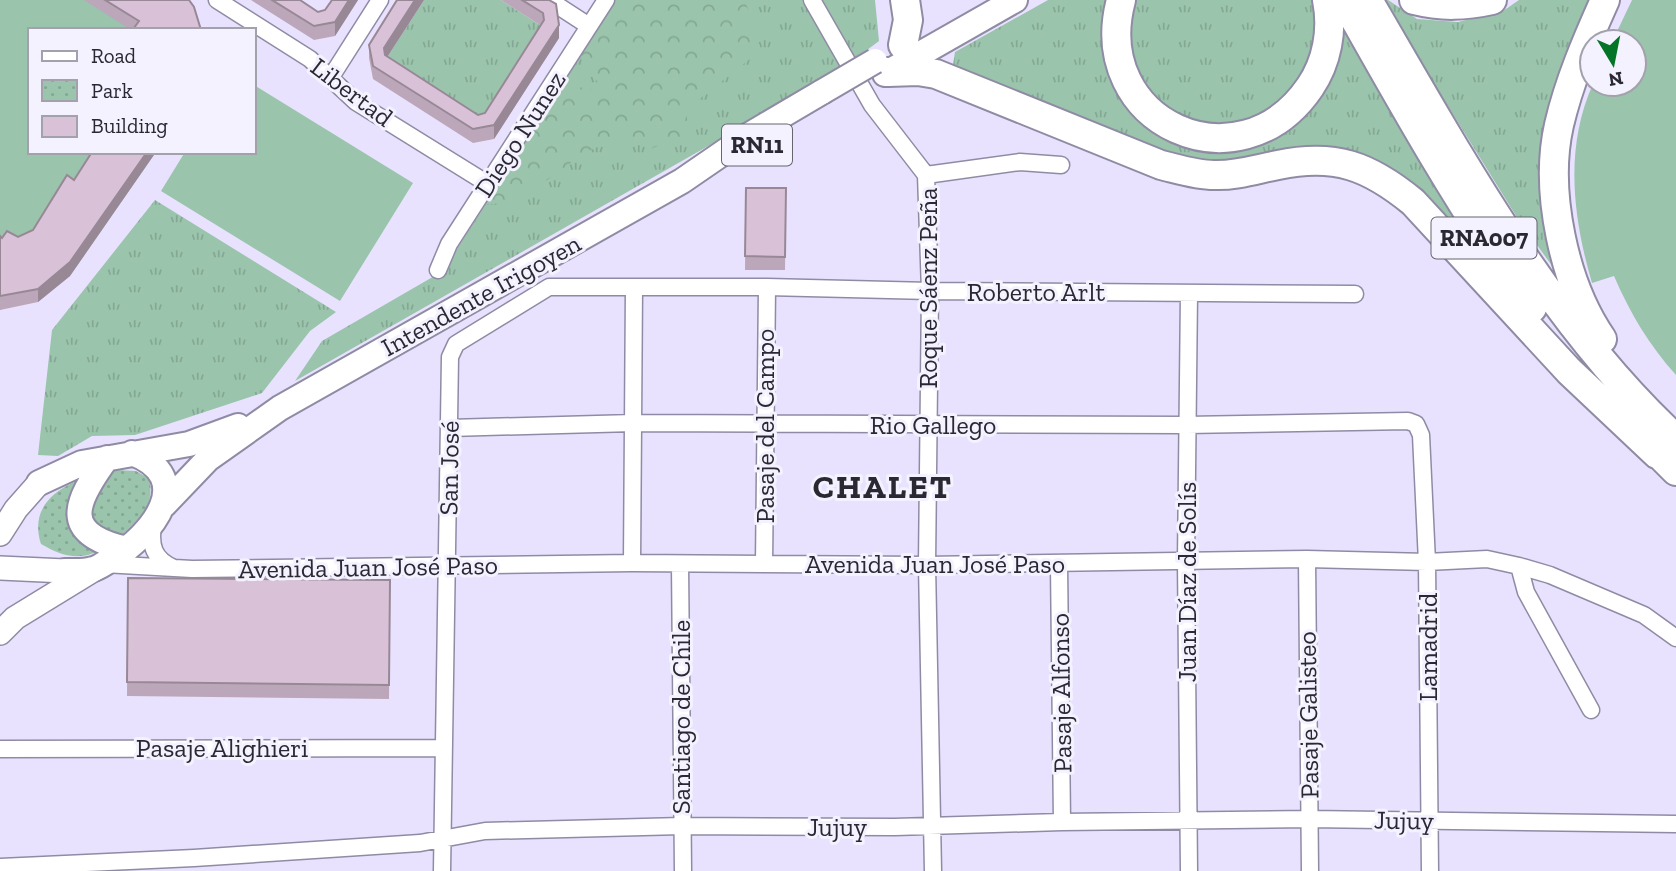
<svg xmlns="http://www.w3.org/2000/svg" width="1676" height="871" font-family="'Zilla Slab',serif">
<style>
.grass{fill:url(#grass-tufts)}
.forest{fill:url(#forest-crowns)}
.park{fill:url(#park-dots)}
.pitch{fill:#9ac4ac}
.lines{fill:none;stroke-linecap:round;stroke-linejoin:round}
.minor-casing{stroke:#908ba4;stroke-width:19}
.secondary-casing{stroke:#908ba4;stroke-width:26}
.primary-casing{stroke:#908ba4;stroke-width:28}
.motorway-casing{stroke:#908ba4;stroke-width:32}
.minor{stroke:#fff;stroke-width:16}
.secondary{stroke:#fff;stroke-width:23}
.primary{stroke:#fff;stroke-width:24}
.motorway{stroke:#fff;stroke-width:28}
.primary-bridge-casing{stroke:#908ba4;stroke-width:28;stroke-linecap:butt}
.primary-bridge{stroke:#fff;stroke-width:24}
.wall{fill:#bba7b9}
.shaded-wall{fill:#988896}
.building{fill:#d9c2d7;stroke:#988896;stroke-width:2}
.labels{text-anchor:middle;stroke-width:6;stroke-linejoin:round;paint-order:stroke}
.shield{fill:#f4f2fe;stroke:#67656f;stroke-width:2}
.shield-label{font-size:24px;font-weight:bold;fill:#2a2832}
.street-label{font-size:26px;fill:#2a2832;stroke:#f4f2fe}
.district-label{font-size:33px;font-weight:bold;letter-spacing:2px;fill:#2a2832;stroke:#f4f2fe}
</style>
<defs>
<pattern id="grass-tufts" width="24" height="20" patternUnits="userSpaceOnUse" patternTransform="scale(1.75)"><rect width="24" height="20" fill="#9ac4ac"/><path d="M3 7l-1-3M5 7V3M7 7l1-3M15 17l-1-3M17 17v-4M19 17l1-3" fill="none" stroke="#85a894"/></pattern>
<pattern id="forest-crowns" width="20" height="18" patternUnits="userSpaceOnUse" patternTransform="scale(1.75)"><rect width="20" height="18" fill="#9ac4ac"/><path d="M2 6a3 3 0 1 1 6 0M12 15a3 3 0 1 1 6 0" fill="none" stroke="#85a894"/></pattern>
<pattern id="park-dots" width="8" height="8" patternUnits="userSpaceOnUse" patternTransform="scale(1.75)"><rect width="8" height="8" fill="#9ac4ac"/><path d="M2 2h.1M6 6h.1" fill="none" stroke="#85a894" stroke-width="1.8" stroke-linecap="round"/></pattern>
</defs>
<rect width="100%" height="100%" fill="#e8e2ff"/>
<!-- grass -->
<path class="grass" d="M424 0H501L543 27 485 127 384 62Z
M616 0H875L879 41 835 74 295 381 322 341 443 271Z
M1048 0H1109L1101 24 1107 70 1125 106 1154 131 1190 148 1234 146 1272 135 1308 111 1329 80 1340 25 1493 273 1403 182 1182 162 966 77 953 65 955 52Z
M1135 0H1317L1319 27 1312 57 1292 97 1254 123 1218 128 1182 123 1154 104 1127 53Z
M1382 0H1388L1417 19 1458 22 1503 11 1519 0H1589L1556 80 1541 156 1544 216 1553 267 1518 219Z
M155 200 336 312 310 331 262 393 135 435 92 436 58 456 38 455 52 330Z"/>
<!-- forest -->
<path class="forest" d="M614 0H745L761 50 687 109V137L649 149 629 134 586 152 518 201 474 206 559 83 603 92 580 51 577 52Z"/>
<!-- park -->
<path class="park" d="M117 470 136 471 150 479C151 489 151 497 147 506 138 524 102 555 82 556 65 557 55 552 41 544 25 495 79 476 117 470Z"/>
<!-- pitch -->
<path class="pitch" d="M0 0H179L197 30H30V152H156L70 276 0 310Z
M1632 0H1676V375C1649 345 1630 313 1614 276L1592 283C1573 218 1564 148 1593 84H1634V42H1612Z
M254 85 413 183 340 301 161 191 185 152H254Z"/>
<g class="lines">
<!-- minor casing -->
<g class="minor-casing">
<path id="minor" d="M217 0 310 59 356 102 488 184
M549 0 589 26
M812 0 872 105 926 175
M331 77 380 0
M438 270 449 244 606 0
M1189 293 1186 561 1189 871
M450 428 633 423 1187 425 1408 421 1416 424 1421 435 1427 562 1430 871
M153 525C150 545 153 559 174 568
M1307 559 1310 871
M632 563 634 287
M104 564 192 569 632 563 927 565 1307 559 1427 562 1487 559 1519 566 1550 575 1644 615 1676 638
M680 564 683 871
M764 564 767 287
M1059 564 1062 822
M1519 566 1526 592 1591 710
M0 749 443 748
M0 867 194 858 420 843 485 831 682 826 895 827 1062 822 1309 819 1676 824
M442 871 450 357 456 344 549 287H767L930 291 1355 294
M933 871 927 565 930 291 926 175 1020 162 1061 165"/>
</g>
<!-- secondary casing -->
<g class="secondary-casing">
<path id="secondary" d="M0 534 16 509 39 483
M0 568 65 571
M0 633 15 618 95 569"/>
</g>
<!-- primary casing -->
<g class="primary-casing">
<path id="primary" d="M885 74 1015 0
M107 458C74 503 60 534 127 549
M39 483 82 463 189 444 238 426
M164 505 208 459 280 408 682 181 749 135 822 92
M65 571C74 571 84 572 93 569 99 568 106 562 112 559 152 535 198 478 132 453"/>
</g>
<!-- motorway casing -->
<g class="motorway-casing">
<path id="motorway" d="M1121 0C1088 123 1239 191 1310 87 1327 62 1333 30 1327 0
M1344 0C1403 105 1462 210 1532 308
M1368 0C1455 149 1548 321 1676 439
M1414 0C1442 7 1465 6 1492 0
M903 45 908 20 905 0
M888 72 918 71 936 74 1161 165C1178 169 1196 175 1214 175 1236 176 1257 169 1278 165 1335 153 1369 166 1413 202L1569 371 1657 454
M1602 339C1564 284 1544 191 1559 125 1569 82 1587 40 1605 0
M1645 440 1676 471"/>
</g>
<!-- minor -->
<use href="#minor" class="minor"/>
<!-- secondary -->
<use href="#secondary" class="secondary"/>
<!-- primary -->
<use href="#primary" class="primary"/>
<!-- motorway -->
<use href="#motorway" class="motorway"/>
<!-- primary-bridge casing -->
<g class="primary-bridge-casing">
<path id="primary-bridge" d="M822 92 875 61"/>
</g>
<!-- primary-bridge -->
<use href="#primary-bridge" class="primary-bridge"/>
</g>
<!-- wall -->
<path class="wall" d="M84 0H189L201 30H131Z
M251 0H300L318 12 325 10 332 0H358L335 36 314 40Z
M397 0H424L387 57 478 115 485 113 540 25 501 0H549L559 38 494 139 473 143 373 79 369 58V45Z
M746 188H786L785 270H745Z
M0 236 70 276 38 302 0 310Z
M128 578 390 580 389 699 127 696Z"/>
<!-- shaded-wall -->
<path class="shaded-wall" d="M349 0H358L335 36V22Z
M415 0H424L384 62V48Z
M559 25V38L494 139V125Z
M147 152H156L70 276 38 302V289Z"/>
<!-- building -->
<path class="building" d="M105 0H189L194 7 201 30H137L134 28 139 21Z
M272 0H300L318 12 325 10 332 0H349L335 22 314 26Z
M397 0H415L384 48 385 55 478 115 485 113 544 20 543 13 522 0H549L556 4 559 25 494 125 473 129 373 66 369 45Z
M92 152H147L70 262 38 289 0 296V236L2 238 7 231 18 237 33 230 67 175 74 180Z
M746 188H786L785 257 745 256Z
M128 578 390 580 389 685 127 682Z"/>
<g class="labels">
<!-- shield labels -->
<g class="shield">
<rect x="722" y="124.5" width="70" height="41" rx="5"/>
<rect x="1431.5" y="217.5" width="105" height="41" rx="5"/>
</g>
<g class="shield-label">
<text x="757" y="153">RN11</text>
<text x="1484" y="246">RNA007</text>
</g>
<!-- street labels -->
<g class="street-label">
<text transform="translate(352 92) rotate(37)" y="9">Libertad</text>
<text transform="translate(520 134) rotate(-57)" y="9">Diego Nunez</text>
<text transform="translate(928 288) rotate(-90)" y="9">Roque Sáenz Peña</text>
<text x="1036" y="301">Roberto Arlt</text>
<text transform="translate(481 295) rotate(-29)" y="9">Intendente Irigoyen</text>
<text x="933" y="434">Rio Gallego</text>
<text transform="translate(765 426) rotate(-90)" y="9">Pasaje del Campo</text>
<text transform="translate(449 468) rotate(-89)" y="9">San José</text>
<text x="935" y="573">Avenida Juan José Paso</text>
<text transform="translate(368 567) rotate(-1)" y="9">Avenida Juan José Paso</text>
<text transform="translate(1187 582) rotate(-90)" y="9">Juan Díaz de Solís</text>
<text transform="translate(1428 647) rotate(-90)" y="9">Lamadrid</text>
<text transform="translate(1061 693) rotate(-91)" y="9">Pasaje Alfonso</text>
<text transform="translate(1308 715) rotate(-91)" y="9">Pasaje Galisteo</text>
<text transform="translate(681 717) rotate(-90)" y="9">Santiago de Chile</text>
<text x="222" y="757">Pasaje Alighieri</text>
<text transform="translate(1404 820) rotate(1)" y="9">Jujuy</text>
<text x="837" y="836">Jujuy</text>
</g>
<!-- district labels -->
<g class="district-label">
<text x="883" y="498">CHALET</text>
</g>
</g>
<!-- legend -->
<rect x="28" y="28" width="228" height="126" fill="#f4f2fe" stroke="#a3a1ac" stroke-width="2"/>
<rect x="42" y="51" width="35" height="10" fill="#ffffff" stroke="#a3a1ac" stroke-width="2"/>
<text x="91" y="63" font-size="21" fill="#2a2832">Road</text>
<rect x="42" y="80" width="35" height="21" fill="url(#park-dots)" stroke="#a3a1ac" stroke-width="2"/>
<text x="91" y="98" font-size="21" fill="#2a2832">Park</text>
<rect x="42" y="116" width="35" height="21" fill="#d9c2d7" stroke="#a3a1ac" stroke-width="2"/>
<text x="91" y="133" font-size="21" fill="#2a2832">Building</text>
<!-- north arrow -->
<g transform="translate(1613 63) rotate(170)"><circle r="33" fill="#f4f2fe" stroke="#a3a1ac" stroke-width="2"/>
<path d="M0-5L12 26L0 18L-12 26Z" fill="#047427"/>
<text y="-10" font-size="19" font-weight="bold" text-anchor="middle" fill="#2a2832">N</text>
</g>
</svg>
